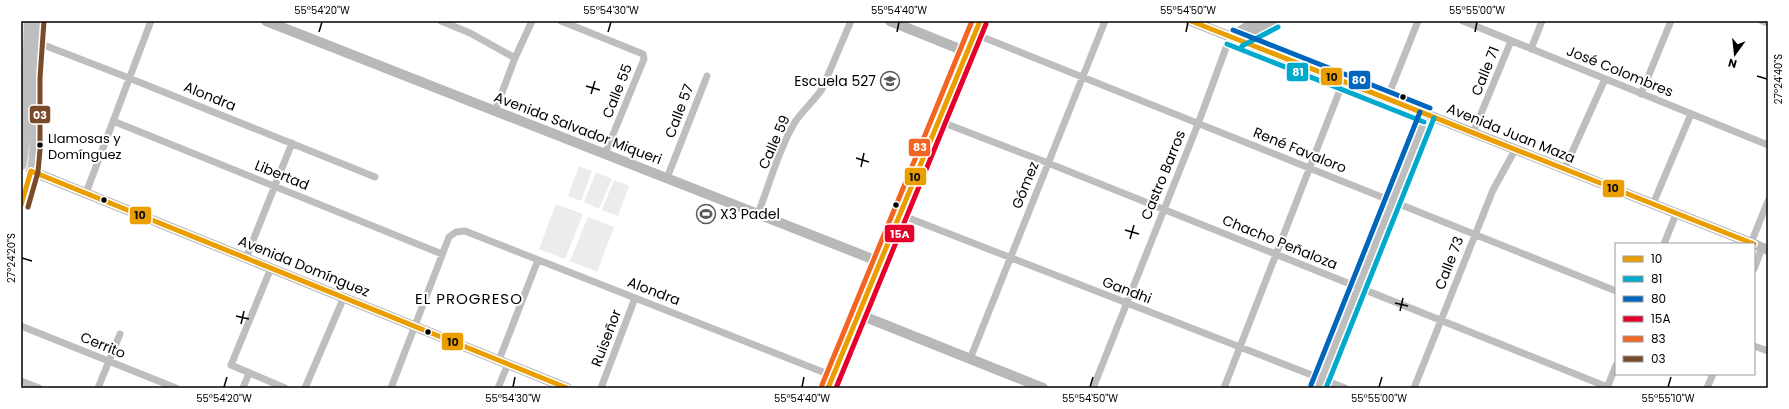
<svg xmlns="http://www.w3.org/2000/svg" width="1789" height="409" font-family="Poppins,sans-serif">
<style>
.green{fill:#ececec}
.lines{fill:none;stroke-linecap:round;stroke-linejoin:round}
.primary-casing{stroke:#dbdbdb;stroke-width:13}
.street{stroke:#bebebe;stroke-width:7}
.secondary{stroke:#b8b8b8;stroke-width:10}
.primary{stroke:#bebebe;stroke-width:11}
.bus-1-casing{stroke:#fff;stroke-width:8}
.bus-2-casing{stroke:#fff;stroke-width:8}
.bus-3-casing{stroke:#fff;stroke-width:8}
.bus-4-casing{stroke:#fff;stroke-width:8}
.bus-5-casing{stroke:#fff;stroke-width:8}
.bus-6-casing{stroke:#fff;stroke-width:8}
.bus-1{stroke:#eb9e00;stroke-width:5}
.bus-2{stroke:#00a9ce;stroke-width:5}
.bus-3{stroke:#0065bd;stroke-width:5}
.bus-4{stroke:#e4002b;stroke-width:5}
.bus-5{stroke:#f26522;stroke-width:5}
.bus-6{stroke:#7a4b2a;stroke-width:5}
.ticks{fill:none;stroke:#000;stroke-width:1.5}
.bus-dot{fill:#000;stroke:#fff;stroke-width:1.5}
.labels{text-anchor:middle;stroke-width:4;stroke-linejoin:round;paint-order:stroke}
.bus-label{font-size:13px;fill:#000;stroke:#fff;text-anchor:start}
.street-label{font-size:14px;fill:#000;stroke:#fff}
.poi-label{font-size:14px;fill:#000;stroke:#fff;text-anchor:end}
.neighbourhood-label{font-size:15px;letter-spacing:1px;fill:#000;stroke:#fff}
.line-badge{stroke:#fff;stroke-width:1.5}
.badge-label{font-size:11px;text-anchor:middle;font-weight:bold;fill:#fff}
.pale-badge-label{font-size:11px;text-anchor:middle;font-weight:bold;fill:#111}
.neatline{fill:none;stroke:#000;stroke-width:1.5}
.ticks-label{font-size:10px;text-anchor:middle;fill:#000}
</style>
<rect width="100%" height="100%" fill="#fff"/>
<!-- green -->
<path class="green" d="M579 166 592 171 581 201 568 196Z
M596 172 612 179 599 209 584 202Z
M614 180 629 186 618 216 602 210Z
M556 204 583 214 565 259 539 249Z
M588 217 614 227 597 272 570 261Z"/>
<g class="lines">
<!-- primary casing -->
<g class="primary-casing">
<path id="primary" d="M21 164 24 142 30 21
M828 388 980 21"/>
</g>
<!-- street -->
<path class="street" d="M441 21 470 33 515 58
M561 21 643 54 644 59 605 154
M1463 21 1768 145
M1762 21 1768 23
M975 34 1616 291
M36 42 129 78 375 177
M1531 49 1542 21
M1641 94 1671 21
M1387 99 1418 21
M495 111 515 58 532 21
M113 121 442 254
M939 121 1048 163 1610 388
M1473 133 1511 41
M1564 170 1605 79
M667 178 707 76
M86 193 151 21
M1653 204 1691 114
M21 205 31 171 33 149V78L37 21
M758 214C769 185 779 149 795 122 803 110 814 101 822 89L851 21
M901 215 1345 388
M1751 243 1768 201
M1664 244 1676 214
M246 258 292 143
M271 268 231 365 285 388
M1754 269 1762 248
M21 326 176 388
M1754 346 1768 351
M970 359 1105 21
M499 360 538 260
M21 381 39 388
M98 388 120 334
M243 388 249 373
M305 388 344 297
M391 388 449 237 456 232 465 231 833 376
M498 388 508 364
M601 388 635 298
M1093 388 1198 124 1230 37
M1224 388 1343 82
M1318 388 1427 115
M1414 388 1493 190 1515 150
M1607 388 1616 365
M1707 388 1713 374"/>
<!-- secondary -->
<path class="secondary" d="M266 21 880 262
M890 21 967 52
M1191 21 1754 244
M1230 37 1257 21
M1239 40 1275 21
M31 171 567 388
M1754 244 1768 250
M858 314 1043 388"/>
<!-- primary -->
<use href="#primary" class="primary"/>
<!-- bus-1 casing -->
<g class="bus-1-casing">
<path id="bus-1" d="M1191 21 1754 244
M21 205 31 171 567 388
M828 388 980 21"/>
</g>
<!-- bus-2 casing -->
<g class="bus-2-casing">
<path id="bus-2" d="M1227 44 1424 122
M1242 46 1278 27
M1326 388 1434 118"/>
</g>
<!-- bus-3 casing -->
<g class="bus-3-casing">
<path id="bus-3" d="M1233 30 1430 108
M1311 385 1420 112"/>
</g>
<!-- bus-4 casing -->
<g class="bus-4-casing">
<path id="bus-4" d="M836 388 986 24"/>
</g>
<!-- bus-5 casing -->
<g class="bus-5-casing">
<path id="bus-5" d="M822 385 972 21"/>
</g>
<!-- bus-6 casing -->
<g class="bus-6-casing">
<path id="bus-6" d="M28 207 38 172 40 150V78L44 21"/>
</g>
<!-- bus-1 -->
<use href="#bus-1" class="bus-1"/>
<!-- bus-2 -->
<use href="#bus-2" class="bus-2"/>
<!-- bus-3 -->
<use href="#bus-3" class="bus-3"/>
<!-- bus-4 -->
<use href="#bus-4" class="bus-4"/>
<!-- bus-5 -->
<use href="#bus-5" class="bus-5"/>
<!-- bus-6 -->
<use href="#bus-6" class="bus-6"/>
</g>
<!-- ticks -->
<path class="ticks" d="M319 32 322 22M608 32 611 22M897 32 899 22M1186 32 1188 22M1475 32 1477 22M1757 76 1767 79M586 86 600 90M591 94 595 81M856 158 869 162M861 167 864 153M1125 230 1139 234M1130 239 1134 225M22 258 32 261M1395 303 1408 306M1400 311 1403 298M236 316 249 319M241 324 244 311M224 387 227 377M513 387 515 377M802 387 804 377M1090 387 1093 377M1379 387 1382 377M1668 387 1671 377"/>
<!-- icons -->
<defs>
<g id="school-ring" transform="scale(1)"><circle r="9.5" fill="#fff" stroke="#595959" stroke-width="1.5"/><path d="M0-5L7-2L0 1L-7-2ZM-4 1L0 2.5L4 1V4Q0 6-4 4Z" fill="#595959"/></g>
<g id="stadium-ring" transform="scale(1)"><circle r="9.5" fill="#fff" stroke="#595959" stroke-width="1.5"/><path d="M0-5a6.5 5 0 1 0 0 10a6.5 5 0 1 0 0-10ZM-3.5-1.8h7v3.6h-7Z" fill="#595959"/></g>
</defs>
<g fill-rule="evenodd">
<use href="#school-ring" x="890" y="81"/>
<use href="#stadium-ring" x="706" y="214"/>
</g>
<!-- markers -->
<g class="bus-dot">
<circle cx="1403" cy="97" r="3.5"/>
<circle cx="40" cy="145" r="3.5"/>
<circle cx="104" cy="200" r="3.5"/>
<circle cx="896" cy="205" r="3.5"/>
<circle cx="428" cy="332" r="3.5"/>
</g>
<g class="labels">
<!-- bus labels -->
<g class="bus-label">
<text x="48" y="143">Llamosas y<tspan x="48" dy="16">Domínguez</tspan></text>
</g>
<!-- street labels -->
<g class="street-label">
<text transform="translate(1485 71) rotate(-68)" y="5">Calle 71</text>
<text transform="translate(1620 71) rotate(22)" y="5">José Colombres</text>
<text transform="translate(617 91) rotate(-68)" y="5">Calle 55</text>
<text transform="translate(210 96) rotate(22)" y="5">Alondra</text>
<text transform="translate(679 111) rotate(-69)" y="5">Calle 57</text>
<text transform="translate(578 128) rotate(21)" y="5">Avenida Salvador Miqueri</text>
<text transform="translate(1511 133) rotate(22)" y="5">Avenida Juan Maza</text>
<text transform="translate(774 142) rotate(-66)" y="5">Calle 59</text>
<text transform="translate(1300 150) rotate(22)" y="5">René Favaloro</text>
<text transform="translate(282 175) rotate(22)" y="5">Libertad</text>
<text transform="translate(1163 175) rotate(-68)" y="5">Castro Barros</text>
<text transform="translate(1025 185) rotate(-68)" y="5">Gómez</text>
<text transform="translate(1280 242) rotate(22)" y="5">Chacho Peñaloza</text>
<text transform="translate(1449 263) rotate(-69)" y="5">Calle 73</text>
<text transform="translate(304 266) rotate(22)" y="5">Avenida Domínguez</text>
<text transform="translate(1127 290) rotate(21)" y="5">Gandhi</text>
<text transform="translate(654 291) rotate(21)" y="5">Alondra</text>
<text transform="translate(606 338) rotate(-69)" y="5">Ruiseñor</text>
<text transform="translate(103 345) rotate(22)" y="5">Cerrito</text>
</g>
<!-- poi labels -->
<g class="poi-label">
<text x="876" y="86">Escuela 527</text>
<text x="720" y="219" text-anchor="start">X3 Padel</text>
</g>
<!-- neighbourhood labels -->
<g class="neighbourhood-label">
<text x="469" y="304">EL PROGRESO</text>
</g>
</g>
<g class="line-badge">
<rect x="1286" y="62" width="23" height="20" rx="4" fill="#00a9ce"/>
<rect x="1320" y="67" width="23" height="19" rx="4" fill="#eb9e00"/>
<rect x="1348" y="70" width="23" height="20" rx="4" fill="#0065bd"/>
<rect x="29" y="105" width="22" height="19" rx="4" fill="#7a4b2a"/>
<rect x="908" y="138" width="23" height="19" rx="4" fill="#f26522"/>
<rect x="904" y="167" width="23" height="19" rx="4" fill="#eb9e00"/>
<rect x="1602" y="179" width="23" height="19" rx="4" fill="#eb9e00"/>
<rect x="129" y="206" width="23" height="19" rx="4" fill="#eb9e00"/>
<rect x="884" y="224" width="31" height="19" rx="4" fill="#e4002b"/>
<rect x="441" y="332" width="23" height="19" rx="4" fill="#eb9e00"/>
</g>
<g class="badge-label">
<text x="1298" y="76">81</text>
<text x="1359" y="84">80</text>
<text x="40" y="119">03</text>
<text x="920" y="151">83</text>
<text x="900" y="238">15A</text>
</g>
<g class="pale-badge-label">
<text x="1332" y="81">10</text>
<text x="915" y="181">10</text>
<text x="1613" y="192">10</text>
<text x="140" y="219">10</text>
<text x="453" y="346">10</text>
</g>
<!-- border -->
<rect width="1789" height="409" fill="none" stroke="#ffffff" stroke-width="44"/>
<!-- legend -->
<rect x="1615" y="243" width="140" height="132" fill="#ffffff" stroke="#999999"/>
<rect x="1623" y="256" width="20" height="6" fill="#eb9e00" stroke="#999999"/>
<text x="1651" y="263" font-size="12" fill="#000000">10</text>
<rect x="1623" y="276" width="20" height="6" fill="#00a9ce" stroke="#999999"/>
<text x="1651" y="283" font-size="12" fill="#000000">81</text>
<rect x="1623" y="296" width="20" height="6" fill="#0065bd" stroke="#999999"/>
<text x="1651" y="303" font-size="12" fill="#000000">80</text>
<rect x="1623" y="316" width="20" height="6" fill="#e4002b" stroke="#999999"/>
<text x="1651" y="323" font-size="12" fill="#000000">15A</text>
<rect x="1623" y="336" width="20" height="6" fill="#f26522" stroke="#999999"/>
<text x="1651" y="343" font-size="12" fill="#000000">83</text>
<rect x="1623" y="356" width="20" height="6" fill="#7a4b2a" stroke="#999999"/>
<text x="1651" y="363" font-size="12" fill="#000000">03</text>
<!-- north arrow -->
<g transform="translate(1735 54) rotate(195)" stroke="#ffffff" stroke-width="3" paint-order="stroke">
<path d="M0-3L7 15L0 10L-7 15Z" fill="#000000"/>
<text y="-6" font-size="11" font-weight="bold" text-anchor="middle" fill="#000000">N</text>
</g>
<rect x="22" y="22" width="1745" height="365" class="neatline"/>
<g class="ticks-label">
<text x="322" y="14">55°54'20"W</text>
<text x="611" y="14">55°54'30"W</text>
<text x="899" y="14">55°54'40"W</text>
<text x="1188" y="14">55°54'50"W</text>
<text x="1477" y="14">55°55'00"W</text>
<text transform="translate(1778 79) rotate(-90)" y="4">27°24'40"S</text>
<text transform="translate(11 258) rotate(-90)" y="4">27°24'20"S</text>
<text x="224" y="402">55°54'20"W</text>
<text x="513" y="402">55°54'30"W</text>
<text x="802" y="402">55°54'40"W</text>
<text x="1090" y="402">55°54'50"W</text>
<text x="1379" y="402">55°55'00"W</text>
<text x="1668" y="402">55°55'10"W</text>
</g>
</svg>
